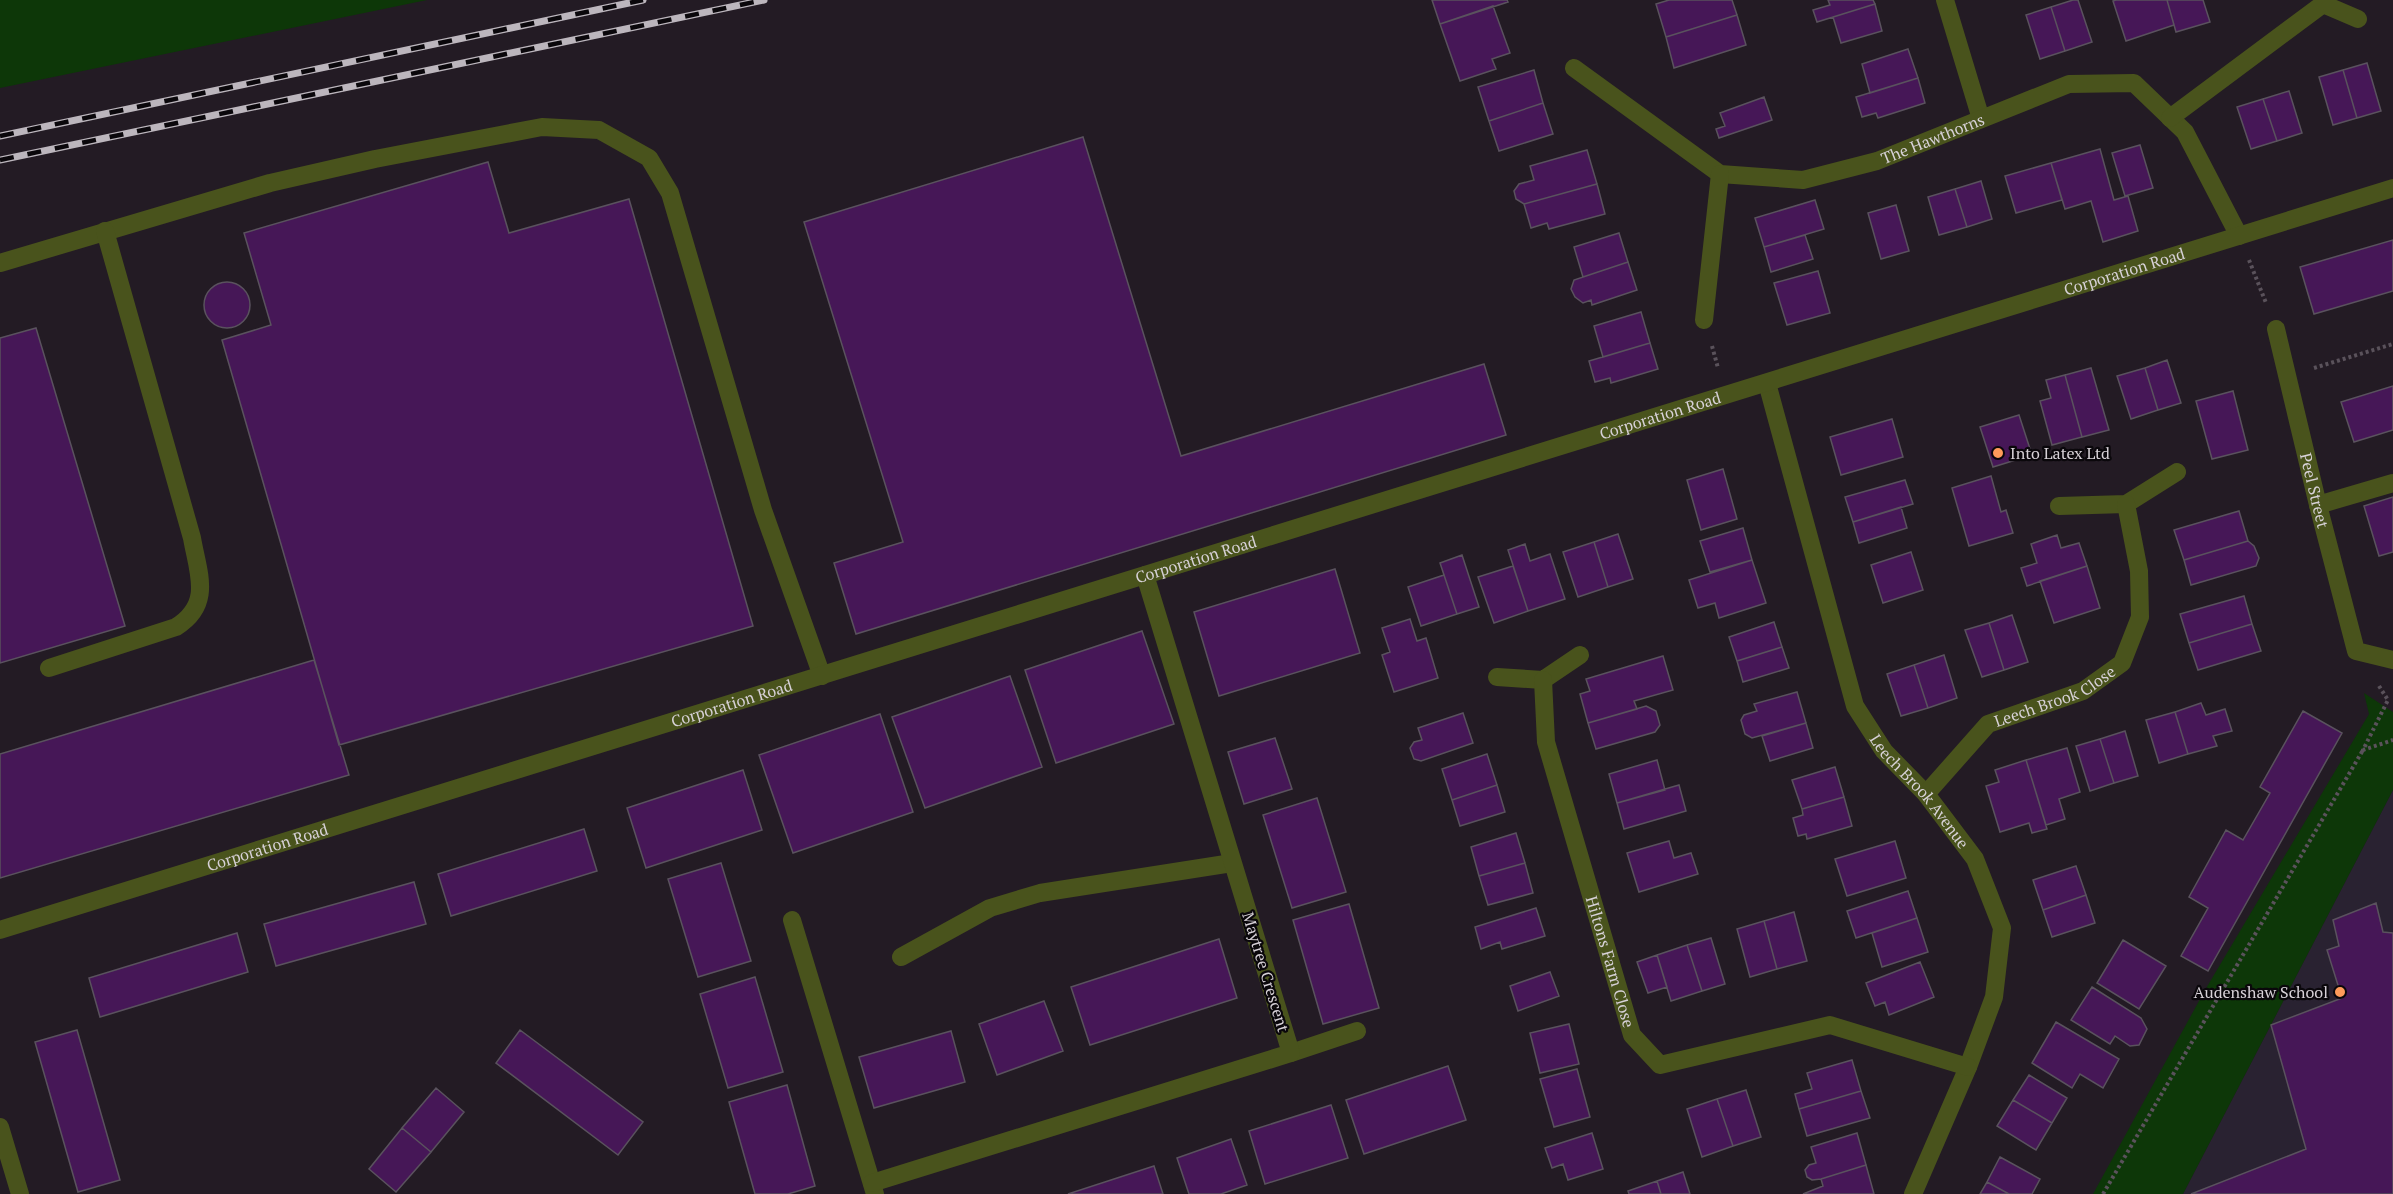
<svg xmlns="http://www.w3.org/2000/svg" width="2393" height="1194" font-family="'PT Serif',serif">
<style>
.education{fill:#292231}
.green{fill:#0d3708}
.building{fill:#461757;stroke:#5a525e;stroke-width:1.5}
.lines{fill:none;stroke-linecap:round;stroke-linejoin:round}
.path{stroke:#5a525b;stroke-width:4;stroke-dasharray:3 3;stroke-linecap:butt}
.minor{stroke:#49531c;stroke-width:18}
.rail-casing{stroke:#bcb6bd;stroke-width:7}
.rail{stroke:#0a070b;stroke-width:4.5;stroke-dasharray:14;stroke-linecap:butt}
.poi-dot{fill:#ff9b5a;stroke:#0a070b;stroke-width:2}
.labels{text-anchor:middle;stroke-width:4.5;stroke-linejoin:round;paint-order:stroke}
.street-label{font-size:16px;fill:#d7d1d7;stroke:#0a070b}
.poi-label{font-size:16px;fill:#d7d1d7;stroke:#0a070b;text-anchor:start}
</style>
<rect width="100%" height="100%" fill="#231b24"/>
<!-- education -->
<path class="education" d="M2393 790V1194H2183Z"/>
<!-- green -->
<path class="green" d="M0 0H427L0 88Z
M2364 693 2393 712V790L2183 1194H2093L2205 990 2369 714Z"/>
<!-- building -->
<path class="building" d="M1432 0H1507L1508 2 1440 24Z
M1669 0H1732L1737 15 1666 37 1656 4Z
M1828 0H1873L1875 4 1817 22 1813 10 1830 5Z
M2073 0H2078L2092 42 2065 51 2051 7Z
M2116 0H2167L2174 25 2126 41 2113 1Z
M2167 0H2203L2210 22 2176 32Z
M1875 4 1882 31 1841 43 1833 17Z
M1493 6 1510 53 1492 59 1496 69 1460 81 1440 24Z
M2051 7 2065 51 2040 59 2026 15Z
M1737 15 1746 45 1674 68 1666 37Z
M1908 49 1918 78 1870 93 1862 64Z
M2367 63 2381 111 2357 118 2343 70Z
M1534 70 1543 103 1489 121 1478 87Z
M2343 70 2357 118 2333 125 2319 77Z
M1918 78 1925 103 1878 118 1876 113 1862 117 1856 97Z
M2289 91 2302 133 2277 141 2263 99Z
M1764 97 1772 120 1719 138 1716 129 1725 126 1720 113Z
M2263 99 2277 141 2251 149 2237 107Z
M1543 103 1553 134 1499 151 1489 121Z
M1083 137 1181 456 1484 364 1506 435 856 634 834 563 903 542 804 222Z
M2140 145 2153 188 2125 196 2112 153Z
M2100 149 2114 200 2128 196 2138 231 2103 242 2091 201 2065 209 2051 163Z
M1587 150 1597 184 1524 204 1516 199 1514 191 1519 184 1534 180 1530 166Z
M488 162 509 233 629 199 753 626 339 745 222 340 271 325 244 233Z
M2051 163 2062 200 2016 213 2005 176Z
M1981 181 1992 219 1967 227 1955 189Z
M1597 184 1605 214 1549 229 1547 223 1531 228 1524 204Z
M1955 189 1967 227 1939 235 1928 197Z
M1815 200 1824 229 1764 247 1755 218Z
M1896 205 1909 251 1881 259 1868 213Z
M1619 233 1628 262 1583 277 1574 247Z
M1805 235 1813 259 1771 272 1764 247Z
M2393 240V291L2314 314 2300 267Z
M1628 262 1637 290 1592 305 1591 300 1583 303 1575 297 1571 289 1574 280Z
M1818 271 1830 313 1787 325 1774 283Z
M204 305a23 23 0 1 1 46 0a23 23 0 1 1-46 0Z
M1641 312 1650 343 1603 357 1594 326Z
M36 328 125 626 0 663V338Z
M1650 343 1658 369 1611 383 1610 378 1595 382 1589 361Z
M2167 360 2181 403 2158 410 2145 368Z
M2091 368 2109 430 2082 437 2065 375Z
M2145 368 2158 410 2131 419 2117 376Z
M2065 375 2082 437 2052 445 2040 401 2051 398 2046 380Z
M2393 386V430L2354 442 2341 402Z
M2233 391 2248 450 2212 459 2196 401Z
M2019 415 2032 455 1993 467 1980 427Z
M1892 419 1903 457 1841 475 1830 437Z
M1723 469 1737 519 1701 530 1687 480Z
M1991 476 2001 512 2006 510 2013 533 1969 546 1952 488Z
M1905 480 1913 504 1853 522 1845 497Z
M2393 497V552L2379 556 2364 506Z
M1901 507 1907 528 1859 543 1853 522Z
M2239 511 2248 541 2184 560 2174 530Z
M1743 528 1752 560 1710 572 1700 541Z
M1618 534 1633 579 1608 587 1594 542Z
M2057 535 2061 548 2079 543 2087 566 2027 586 2021 568 2037 563 2031 544Z
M2248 541 2254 546 2259 558 2256 566 2191 585 2184 560Z
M1594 542 1608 587 1578 597 1563 552Z
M1525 544 1530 561 1550 554 1565 599 1528 611 1508 550Z
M1911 552 1923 590 1883 603 1871 565Z
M1462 555 1479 607 1457 614 1440 563Z
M1752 560 1766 603 1719 618 1715 603 1698 608 1689 580Z
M1513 566 1528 611 1494 623 1478 577Z
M2087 566 2100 608 2054 623 2040 581Z
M1335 569 1360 653 1219 696 1194 612Z
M1444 575 1457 614 1421 626 1408 587Z
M2244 596 2252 624 2189 643 2180 614Z
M2012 615 2028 662 2004 670 1989 623Z
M1410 619 1417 641 1426 638 1438 678 1394 692 1382 655 1390 652 1382 628Z
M1774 622 1782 647 1737 661 1729 637Z
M1989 623 2004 670 1982 677 1965 630Z
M2252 624 2261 651 2198 670 2189 643Z
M1142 631 1174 724 1056 763 1025 670Z
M1782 647 1789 668 1743 682 1737 661Z
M1944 655 1957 698 1928 708 1914 665Z
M1663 656 1673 690 1634 701 1637 709 1588 723 1580 694 1590 691 1586 679Z
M314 660 349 775 0 878V754Z
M1914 665 1928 708 1901 716 1887 674Z
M1010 676 1042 767 925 808 892 717Z
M1797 692 1806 723 1752 738 1745 734 1741 720 1744 715 1757 711 1754 704Z
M2201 703 2206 715 2225 709 2232 731 2213 736 2217 746 2188 754 2175 712Z
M1646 706 1656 711 1660 725 1655 732 1596 749 1588 723Z
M2303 711 2342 733 2208 971 2181 956 2208 908 2189 897 2226 830 2243 840 2270 793 2260 787Z
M2175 712 2188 754 2159 763 2146 720Z
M1463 713 1473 743 1421 761 1414 759 1410 748 1414 742 1422 740 1418 728Z
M880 714 913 812 793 853 759 755Z
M1806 723 1813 748 1770 761 1762 736Z
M2125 731 2138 776 2114 783 2100 739Z
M1275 738 1292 789 1244 804 1228 752Z
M2100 739 2114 783 2090 791 2076 746Z
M2067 748 2080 792 2059 799 2065 819 2046 825 2026 760Z
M1487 754 1497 785 1452 800 1442 769Z
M1657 760 1665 790 1617 803 1609 774Z
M2026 760 2047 829 2032 833 2029 823 2000 832 1986 786 1999 782 1995 770Z
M1835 767 1844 797 1802 809 1792 780Z
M743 770 762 830 646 868 627 808Z
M1497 785 1505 812 1460 826 1452 800Z
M1679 785 1686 811 1624 829 1617 803Z
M1844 797 1852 826 1807 839 1806 834 1798 836 1793 818 1803 815 1802 809Z
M1317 798 1346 892 1292 908 1263 815Z
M584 829 597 871 451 916 438 874Z
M1516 833 1525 863 1479 876 1471 847Z
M1669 841 1674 858 1691 853 1698 874 1639 892 1627 853Z
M1895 841 1906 878 1847 896 1835 859Z
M721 863 751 961 698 977 668 879Z
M1525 863 1533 893 1488 905 1479 876Z
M2076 866 2086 895 2043 910 2033 880Z
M414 882 426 924 276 966 264 924Z
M1908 891 1917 918 1856 938 1847 911Z
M2086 895 2095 923 2052 937 2043 910Z
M2376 903 2383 932 2393 933V1194H2191L2306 1149 2271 1025 2342 998 2327 950 2339 946 2333 920Z
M1349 904 1379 1008 1323 1024 1293 920Z
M1536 908 1545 936 1502 949 1500 942 1481 949 1475 927Z
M1794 912 1807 961 1777 969 1764 921Z
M1917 918 1928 952 1882 967 1872 933Z
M1764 921 1777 969 1750 977 1737 929Z
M237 933 248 972 100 1017 89 978Z
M1711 938 1725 984 1702 991 1687 945Z
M1219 939 1237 998 1090 1045 1071 987Z
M2123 940 2166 966 2139 1009 2097 983Z
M1687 945 1702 991 1671 1001 1657 955Z
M1657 955 1667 987 1648 993 1637 962Z
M1920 962 1934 997 1889 1015 1885 1002 1875 1006 1866 983Z
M1550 972 1559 996 1518 1011 1510 986Z
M755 977 783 1072 728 1088 700 994Z
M2092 987 2141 1018 2147 1029 2139 1045 2130 1046 2115 1036 2110 1044 2071 1020Z
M1044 1001 1063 1051 997 1075 979 1024Z
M2056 1022 2119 1059 2103 1088 2080 1074 2072 1088 2032 1063Z
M1569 1024 1579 1064 1540 1073 1530 1033Z
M77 1030 120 1180 78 1192 35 1042Z
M520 1030 643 1122 618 1155 496 1063Z
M951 1031 965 1082 874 1108 859 1057Z
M1852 1060 1861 1091 1799 1109 1795 1094 1812 1089 1807 1073Z
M1448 1066 1466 1120 1364 1154 1346 1100Z
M1577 1069 1590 1117 1554 1127 1540 1079Z
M2029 1075 2067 1098 2052 1123 2013 1100Z
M787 1085 815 1186 788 1194H755L729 1102Z
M436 1088 464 1112 431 1152 402 1128Z
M1746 1090 1761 1137 1733 1146 1717 1099Z
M1861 1091 1870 1118 1807 1136 1799 1109Z
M1717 1099 1733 1146 1702 1157 1687 1109Z
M2013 1100 2052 1123 2036 1150 1997 1126Z
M1331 1105 1348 1158 1265 1184 1249 1131Z
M402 1128 431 1152 396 1192 369 1169Z
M1592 1133 1603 1169 1568 1180 1563 1164 1552 1168 1545 1148Z
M1857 1133 1866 1165 1821 1179 1812 1180 1807 1177 1805 1170 1809 1165 1816 1163 1811 1147Z
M1231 1139 1247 1185 1221 1194H1189L1177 1158Z
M2000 1157 2040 1179 2032 1194H2009L1987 1182Z
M1866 1165 1874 1194H1803L1823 1186 1821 1179Z
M1154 1166 1163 1194H1068Z
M1683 1172 1690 1194H1661L1657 1181Z
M1657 1181 1661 1194H1629L1628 1191Z
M1987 1182 2009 1194H1980Z"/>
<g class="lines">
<!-- path -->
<path class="path" d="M2249 260 2266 303
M1712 346 1718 368
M2314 368 2393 344
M2379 686 2388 700 2363 750 2393 740
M2103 1194 2363 750"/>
<!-- minor -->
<g class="minor">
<path d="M1945 0 1981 119"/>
<path id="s1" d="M1574 68 1720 174 1803 180 1877 161 2069 84 2134 83 2185 132 2239 236"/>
<path d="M2170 118 2323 4 2358 19"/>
<path d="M0 263 270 183 375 159 542 127 599 130 649 158 670 193 763 510 822 676"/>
<path d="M1704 320 1720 174"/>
<path id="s2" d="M2276 329 2318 505 2356 651 2393 660"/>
<path id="s3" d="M1767 383 1855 706 1884 751 1926 794 1975 859 2002 928 1994 997 1968 1067 1913 1194"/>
<path d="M2318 505 2393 483"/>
<path d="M2059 506 2126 504 2177 472"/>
<path d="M49 668 176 627C213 604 198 573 192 538L105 231"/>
<path d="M1497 677 1543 680 1580 655"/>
<path id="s4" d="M1543 680 1546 742 1632 1035 1660 1065 1830 1025 1968 1067"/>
<path id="s5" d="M1926 794 1988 724 2083 691 2122 663 2140 617 2139 571 2126 504"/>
<path d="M792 920 875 1194"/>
<path id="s6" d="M0 930 2393 188"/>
<path d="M901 957 990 908 1040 893 1232 863"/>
<path d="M1291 1053 1357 1031"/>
<path d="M0 1127 20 1194"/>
<path d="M872 1183 1291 1053 1145 575"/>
</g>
<!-- rail casing -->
<g class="rail-casing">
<path id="rail" d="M0 136 643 0
M0 160 764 0"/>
</g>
<!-- rail -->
<use href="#rail" class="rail"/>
</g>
<!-- markers -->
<g class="poi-dot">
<circle cx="1998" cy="453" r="6"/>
<circle cx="2340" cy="992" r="6"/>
</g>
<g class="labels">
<!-- street labels -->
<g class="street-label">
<text dy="6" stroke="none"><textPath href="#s1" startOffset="400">The Hawthorns</textPath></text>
<text dy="6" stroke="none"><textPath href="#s6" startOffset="2224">Corporation Road</textPath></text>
<text dy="6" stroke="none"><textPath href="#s6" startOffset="1738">Corporation Road</textPath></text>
<text dy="6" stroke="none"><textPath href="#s2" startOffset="166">Peel Street</textPath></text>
<text dy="6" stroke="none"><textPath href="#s6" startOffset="1252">Corporation Road</textPath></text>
<text dy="6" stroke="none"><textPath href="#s5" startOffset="166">Leech Brook Close</textPath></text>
<text dy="6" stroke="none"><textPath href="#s6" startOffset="766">Corporation Road</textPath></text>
<text dy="6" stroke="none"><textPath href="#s3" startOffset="442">Leech Brook Avenue</textPath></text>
<text dy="6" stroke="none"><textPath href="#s6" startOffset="280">Corporation Road</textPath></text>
<text dy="6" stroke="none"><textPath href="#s4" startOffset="291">Hiltons Farm Close</textPath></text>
<text transform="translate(1266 972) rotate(73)" y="6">Maytree Crescent</text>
</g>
<!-- poi labels -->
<g class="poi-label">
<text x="2010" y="459">Into Latex Ltd</text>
<text x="2328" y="998" text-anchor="end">Audenshaw School</text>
</g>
</g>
</svg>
